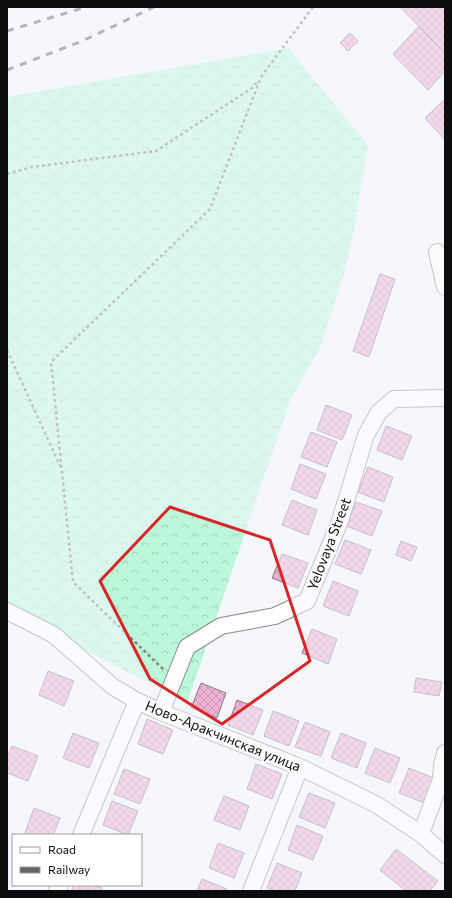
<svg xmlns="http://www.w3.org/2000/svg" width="452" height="898" font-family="Commissioner,sans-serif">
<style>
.forest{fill:url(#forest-crowns)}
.building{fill:url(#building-cross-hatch);stroke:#857f82}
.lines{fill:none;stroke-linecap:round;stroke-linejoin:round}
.minor-casing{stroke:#898a8f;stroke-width:18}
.path{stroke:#838387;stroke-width:2.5;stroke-dasharray:3 3;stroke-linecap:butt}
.minor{stroke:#fff;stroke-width:16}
.rail{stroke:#636467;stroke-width:3;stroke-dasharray:7 7;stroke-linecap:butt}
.marked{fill:none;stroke:#d62828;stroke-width:3;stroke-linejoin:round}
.labels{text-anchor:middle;stroke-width:4;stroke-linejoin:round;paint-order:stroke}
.street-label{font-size:14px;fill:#0d0d0f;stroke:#fff}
</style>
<defs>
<pattern id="forest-crowns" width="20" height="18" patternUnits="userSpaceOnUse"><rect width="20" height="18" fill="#bdf7da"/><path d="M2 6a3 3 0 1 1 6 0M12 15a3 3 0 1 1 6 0" fill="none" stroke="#a1d3ba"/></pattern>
<pattern id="building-cross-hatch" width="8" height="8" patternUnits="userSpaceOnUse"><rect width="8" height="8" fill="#edb1d3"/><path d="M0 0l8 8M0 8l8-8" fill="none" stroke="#ca97b4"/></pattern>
</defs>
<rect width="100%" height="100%" fill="#f6f7fd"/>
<!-- forest -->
<path class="forest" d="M288 48 368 145 354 231 344 273 321 346 290 401 187 703 7 609V97Z"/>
<!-- building -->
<path class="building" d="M400 7H445V53Z
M419 26 445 53V71L428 90 393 54Z
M350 33 358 41 348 51 340 43Z
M445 99V140L425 118Z
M380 274 395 279 369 357 353 351Z
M326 405 352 415 342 440 317 430Z
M386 426 412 436 402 460 377 450Z
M311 432 337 442 327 467 301 457Z
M300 464 326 474 316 499 291 489Z
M368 467 393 477 384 502 358 492Z
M292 500 317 510 308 535 282 525Z
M356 502 382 511 372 536 347 526Z
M345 540 371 550 361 574 335 564Z
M401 541 417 547 411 561 396 555Z
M282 554 308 563 298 588 272 578Z
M333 581 358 591 349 616 323 606Z
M312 629 337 639 328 664 302 653Z
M48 671 74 681 64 706 39 695Z
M416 678 442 682 439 696 414 692Z
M201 683 226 693 217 718 191 708Z
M237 700 263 710 253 735 228 725Z
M273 711 299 721 289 746 264 736Z
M147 719 173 730 163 754 138 744Z
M305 722 330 732 321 756 295 747Z
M73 733 99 743 89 768 63 758Z
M341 733 366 743 357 768 331 758Z
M12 746 38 756 28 781 7 773V758Z
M375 748 400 758 390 783 365 773Z
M256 764 282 774 272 799 247 789Z
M409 768 434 778 425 803 399 793Z
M124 769 150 779 140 804 114 794Z
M309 793 335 803 325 828 299 817Z
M224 796 249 806 240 830 214 820Z
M112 801 138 811 128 835 103 825Z
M34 808 60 818 53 835H30L25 833Z
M297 825 323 836 313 860 288 850Z
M218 843 244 853 234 878 209 868Z
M396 849 438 881 430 891H406L380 870Z
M277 863 302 873 295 891H275L267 888Z
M202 879 227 889 226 891H197Z
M74 885H93L102 888 101 891H71Z"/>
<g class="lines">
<!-- minor casing -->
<g class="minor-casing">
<path id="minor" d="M437 252 445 287
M7 611 54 635 112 686 137 701 161 712 300 767 377 805 421 834 445 855
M161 712 187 647 221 626 275 616 307 601 340 521 366 435 379 412 394 399 445 398
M421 834 441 779 442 765 445 753
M81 835 137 701
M57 891 60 885
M251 891 300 767"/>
</g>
<!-- path -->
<path class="path" d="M261 77 313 7
M7 174 32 167 156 151 252 88 258 81
M7 350 61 468
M163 669 73 582 51 362 210 209 261 77"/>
<!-- minor -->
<use href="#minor" class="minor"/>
<!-- rail -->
<path class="rail" d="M7 31 86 7
M7 70 80 42 154 7"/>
</g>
<!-- marked area -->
<path d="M0 0H452V898H0ZM170 507 270 540 310 661 222 724 150 679 100 581Z" fill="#f6f7fd" fill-opacity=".55" fill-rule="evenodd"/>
<path class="marked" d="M170 507 270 540 310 661 222 724 150 679 100 581Z"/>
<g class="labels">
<!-- street labels -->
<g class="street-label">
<text transform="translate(329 544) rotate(-69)" y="5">Yelovaya Street</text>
<text transform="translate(223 736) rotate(22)" y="5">Ново-Аракчинская улица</text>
</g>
</g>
<!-- border -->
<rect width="452" height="898" fill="none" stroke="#0d0d0f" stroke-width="16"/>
<!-- legend -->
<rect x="12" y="834" width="130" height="52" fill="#ffffff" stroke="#9e9e9f"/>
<rect x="20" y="847" width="20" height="6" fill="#ffffff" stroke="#9e9e9f"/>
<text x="48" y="854" font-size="12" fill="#0d0d0f">Road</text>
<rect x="20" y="867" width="20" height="6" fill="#636467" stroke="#9e9e9f"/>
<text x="48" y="874" font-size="12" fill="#0d0d0f">Railway</text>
</svg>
